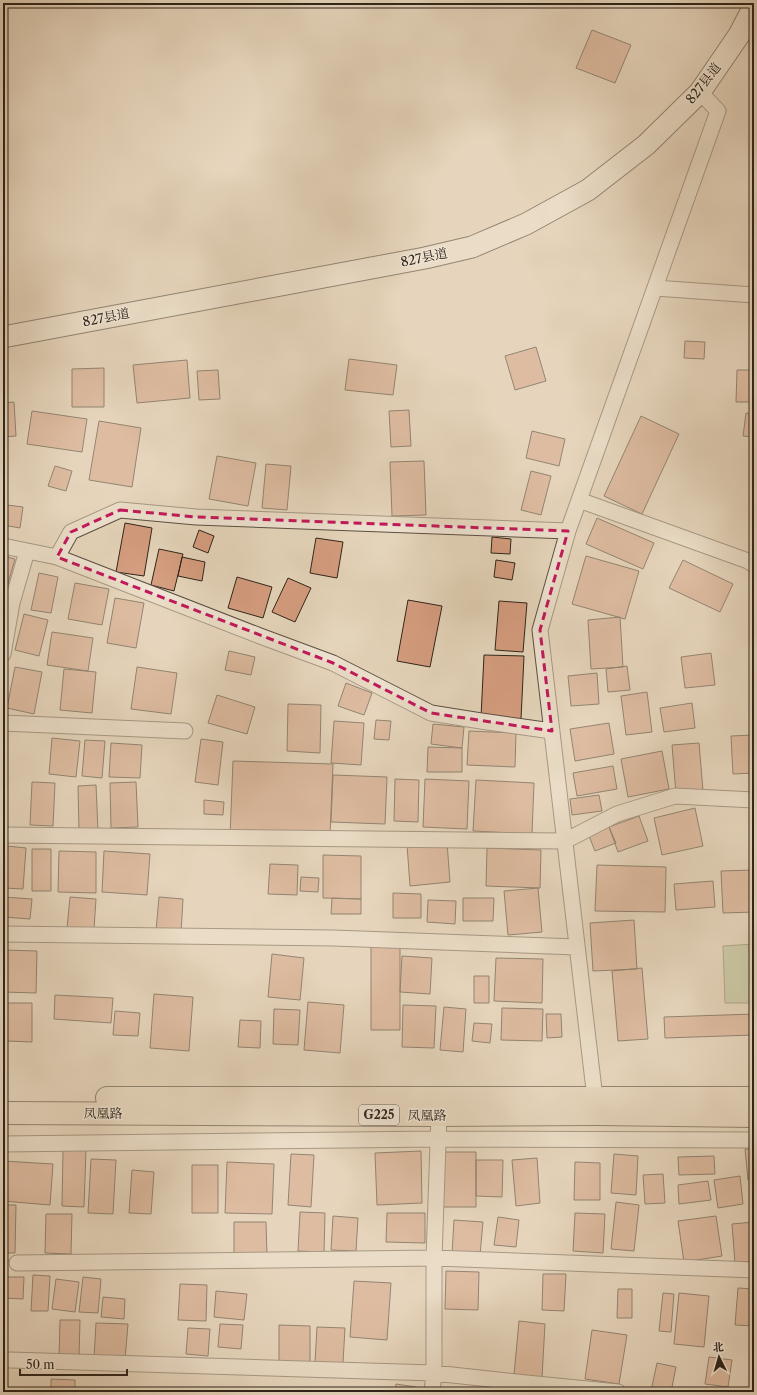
<svg xmlns="http://www.w3.org/2000/svg" width="757" height="1395" font-family="'Libre Caslon Text','Noto Serif SC',serif">
<style>
.green{fill:#b1be93;stroke:#707156}
.building{fill:#d69e80;stroke:#2e241a}
.lines{fill:none;stroke-linecap:round;stroke-linejoin:round}
.minor-casing{stroke:#5c5042;stroke-width:17}
.secondary-casing{stroke:#2e241a;stroke-width:23}
.trunk-casing{stroke:#2e241a;stroke-width:24}
.minor{stroke:#efe4d3;stroke-width:15}
.secondary{stroke:#efe4d3;stroke-width:21}
.trunk{stroke:#e6d6bc;stroke-width:22}
.marked{fill:none;stroke:#c2185b;stroke-width:3;stroke-dasharray:8 5;stroke-linejoin:round}
.labels{text-anchor:middle;stroke-width:3;stroke-linejoin:round;paint-order:stroke}
.shield{fill:#efe4d3;stroke:#685e52;stroke-width:1}
.shield-label{font-size:12px;font-weight:bold;fill:#2e241a}
.street-label{font-size:13px;fill:#2e241a;stroke:#efe4d3}
</style>
<rect width="100%" height="100%" fill="#e6d6bc"/>
<filter id="stains"><feTurbulence type="fractalNoise" baseFrequency=".005" numOctaves="4"/><feColorMatrix values="0 0 0 0 .2 0 0 0 0 .09 0 0 0 0 .02 0 0 0 .5 -.17"/></filter>
<radialGradient id="worn" r=".72"><stop offset=".6" stop-color="#630" stop-opacity="0"/><stop offset="1" stop-color="#630" stop-opacity=".3"/></radialGradient>
<!-- green -->
<path class="green" d="M754 944V1003H725L723 946Z"/>
<!-- building -->
<path class="building" d="M592 30 631 45 615 83 576 68Z
M685 341 705 342 704 359 684 358Z
M536 347 546 381 515 390 505 356Z
M349 359 397 365 393 395 345 390Z
M187 360 190 398 137 403 133 365Z
M104 368V407H72V369Z
M218 370 220 399 199 400 197 371Z
M737 370H754V402H736Z
M14 402 16 436 3 437V403Z
M409 410 411 446 391 447 389 411Z
M32 411 87 419 82 452 27 444Z
M746 413 754 414V437L743 436Z
M641 416 679 434 642 514 604 496Z
M99 421 141 428 132 487 89 480Z
M532 431 565 439 559 466 526 458Z
M217 456 256 463 248 506 209 499Z
M424 461 426 515 392 516 390 462Z
M266 464 291 466 287 510 262 508Z
M55 466 72 471 66 491 48 486Z
M531 471 551 476 541 515 521 510Z
M7 505 23 507 20 528 3 525Z
M597 518 654 543 643 569 586 544Z
M125 523 152 528 144 576 116 572Z
M199 530 214 536 208 553 193 547Z
M492 537 511 539 510 554 491 553Z
M316 538 343 542 337 578 310 573Z
M159 549 183 554 174 591 151 585Z
M3 556 15 559 5 594 3 593Z
M586 556 639 571 625 619 572 604Z
M182 557 205 562 202 581 178 576Z
M496 560 515 563 512 580 494 577Z
M683 560 733 584 720 612 669 588Z
M39 573 58 577 51 613 31 610Z
M237 577 272 587 263 618 228 608Z
M288 578 311 588 295 622 272 612Z
M75 583 109 589 102 625 68 619Z
M115 598 144 603 136 648 107 643Z
M408 600 442 606 430 667 397 661Z
M499 601 527 603 523 652 495 650Z
M24 614 48 620 39 656 15 650Z
M620 617 623 667 591 669 588 620Z
M52 632 93 638 88 671 47 665Z
M229 651 255 657 251 675 225 670Z
M711 653 715 685 685 688 681 657Z
M484 655 524 656 521 719 481 717Z
M627 666 630 690 608 692 606 669Z
M15 667 42 672 34 714 7 708Z
M137 667 177 673 171 714 131 709Z
M64 669 96 672 92 713 60 710Z
M597 673 599 704 571 706 568 676Z
M346 683 372 693 364 715 338 706Z
M647 692 652 732 626 735 621 696Z
M217 695 255 707 247 734 208 723Z
M692 703 695 728 664 732 660 708Z
M288 704 321 705 320 753 287 751Z
M376 720 391 721 389 740 374 739Z
M334 721 364 723 361 765 331 763Z
M609 723 614 754 575 761 570 729Z
M433 724 464 727 462 748 431 744Z
M469 731 516 733 515 767 467 765Z
M754 735V773L733 774 731 736Z
M52 738 80 741 76 777 49 774Z
M201 739 223 742 218 785 195 782Z
M85 740 105 741 102 778 82 776Z
M111 743 142 745 140 778 109 777Z
M699 743 703 791 676 794 672 745Z
M428 747 462 748V772H427Z
M662 751 669 789 628 797 621 759Z
M233 761 333 764 330 835 230 836Z
M613 766 617 789 577 796 573 773Z
M333 775 387 777 385 824 331 822Z
M395 779 419 780 418 822 394 821Z
M425 779 469 781 467 829 423 827Z
M476 780 534 783 532 834 473 831Z
M32 782 55 783 53 826 30 825Z
M136 782 138 827 111 828 110 783Z
M96 785 98 830H79L78 786Z
M599 795 602 811 572 815 570 799Z
M204 800 224 802 223 815 204 814Z
M695 808 703 846 662 855 654 818Z
M639 816 648 841 618 852 609 827Z
M609 827 616 843 595 851 589 836Z
M447 842 450 882 410 886 407 845Z
M7 846 26 848 23 889 4 888Z
M487 848 541 850 540 888 486 886Z
M32 849H51V891H32Z
M59 851 96 852V893L58 892Z
M104 851 150 854 147 895 102 892Z
M323 855 361 856V899L323 898Z
M270 864 298 865 297 895 268 894Z
M597 865 666 867 665 912 595 911Z
M754 870V912L723 913 721 871Z
M301 877 319 878 318 892 300 891Z
M713 881 715 907 676 910 674 884Z
M538 888 542 932 508 935 504 891Z
M393 893 421 894V918H393Z
M3 897 32 899 30 919 3 917Z
M70 897 96 899 94 929 67 928Z
M159 897 183 899 181 933 156 931Z
M332 898 361 899V914H331Z
M463 898H494L493 921H463Z
M428 900 456 901 455 924 427 922Z
M634 920 637 969 593 971 590 923Z
M400 944V1030H371V945Z
M3 950 37 951 36 993 3 992Z
M272 954 304 958 300 1000 268 997Z
M402 956 432 958 430 994 400 992Z
M496 958 543 959 542 1003 494 1001Z
M642 968 648 1039 618 1041 612 971Z
M474 976H489V1003H474Z
M154 994 193 997 189 1051 150 1048Z
M55 995 113 998 111 1023 54 1019Z
M308 1002 344 1005 340 1053 304 1050Z
M7 1003H32V1042L7 1041Z
M403 1005 436 1006 434 1048 402 1047Z
M444 1007 466 1009 463 1052 440 1050Z
M502 1008 543 1009 542 1041 501 1040Z
M274 1009 300 1010 298 1045 273 1044Z
M115 1011 140 1013 138 1036 113 1035Z
M546 1014H561L562 1037 547 1038Z
M754 1014V1035L665 1038 664 1017Z
M240 1020 261 1021 260 1048 238 1047Z
M474 1023 492 1024 490 1043 472 1041Z
M745 1149H754V1179L748 1180Z
M63 1150H86L84 1207 62 1206Z
M421 1151 422 1203 377 1205 375 1153Z
M441 1152H476V1207H441Z
M291 1154 314 1155 311 1207 288 1205Z
M614 1154 638 1156 636 1195 611 1193Z
M714 1156 715 1174 679 1175 678 1157Z
M537 1158 540 1203 516 1206 512 1160Z
M91 1159 116 1160 113 1214 88 1213Z
M476 1160H503L502 1197 476 1196Z
M3 1161 53 1164 50 1205 3 1201Z
M227 1162 274 1164 272 1214 225 1213Z
M575 1162 600 1163V1200H574Z
M192 1165H218V1213H192Z
M132 1170 154 1172 151 1214 129 1213Z
M663 1174 665 1203 645 1204 643 1175Z
M740 1176 743 1204 718 1208 714 1180Z
M708 1181 711 1200 679 1204 678 1185Z
M616 1202 639 1205 634 1251 611 1249Z
M3 1205H16L15 1253H3Z
M300 1212 325 1213 324 1252 298 1251Z
M387 1213H425V1243L386 1242Z
M575 1213 605 1214 603 1253 573 1251Z
M46 1214H72L71 1254 45 1253Z
M333 1216 358 1218 356 1251 331 1250Z
M716 1216 722 1256 684 1262 678 1221Z
M498 1217 519 1220 516 1247 494 1245Z
M454 1220 483 1222 480 1255 452 1254Z
M234 1222H266L267 1256H234Z
M754 1222V1261L735 1263 732 1224Z
M446 1271 479 1272 478 1310 445 1309Z
M543 1274H566L564 1311 542 1310Z
M33 1275 50 1276 48 1311H31Z
M3 1277H24L23 1299 3 1298Z
M83 1277 101 1279 98 1313 79 1312Z
M56 1279 79 1282 75 1312 52 1309Z
M354 1281 391 1283 387 1340 350 1337Z
M180 1284 207 1285 206 1321 178 1320Z
M738 1288 754 1289V1326L735 1325Z
M618 1289H632V1318H617Z
M216 1291 247 1294 244 1320 214 1317Z
M663 1293 674 1294 671 1332 659 1331Z
M679 1293 709 1296 704 1347 674 1344Z
M103 1297 125 1299 124 1319 101 1317Z
M60 1320H80L79 1358H59Z
M519 1321 545 1324 542 1377 514 1375Z
M96 1323 128 1324 125 1360 94 1358Z
M220 1324 243 1325 241 1349 218 1347Z
M279 1325 310 1326V1365L279 1364Z
M317 1327 345 1328 343 1363 315 1362Z
M188 1328 210 1329 208 1356 186 1354Z
M592 1330 627 1335 619 1384 585 1379Z
M709 1357 732 1360 728 1387 705 1384Z
M657 1363 676 1367 671 1392 651 1391Z
M51 1379 75 1380V1392H51Z
M396 1384 416 1387V1392H395Z
M223 1390 248 1392H222Z"/>
<g class="lines">
<!-- minor casing -->
<g class="minor-casing">
<path id="minor" d="M655 288 754 295
M579 500 748 561 754 565
M3 546 57 557 260 636 333 663 431 713 481 721 552 731
M57 557 71 532 120 510 196 517 568 531
M3 654 12 603 27 551
M3 723 185 731
M3 835 565 841 617 814 675 796 754 800
M3 934 333 938 577 947
M596 1107 540 630 568 531 718 111 700 92
M3 1144 438 1139 754 1140
M17 1263 434 1258 754 1270
M10 1360 434 1373 526 1383 618 1392
M432 1392 434 1373V1258L439 1115"/>
</g>
<!-- secondary casing -->
<g class="secondary-casing">
<path id="secondary" d="M3 337 425 258 472 247 526 224 588 190 646 145 700 92 739 35 754 6"/>
</g>
<!-- trunk casing -->
<g class="trunk-casing">
<path id="trunk" d="M107 1098H754
M3 1113 439 1115 597 1114 754 1116"/>
</g>
<!-- minor -->
<use href="#minor" class="minor"/>
<!-- secondary -->
<use href="#secondary" class="secondary"/>
<!-- trunk -->
<use href="#trunk" class="trunk"/>
</g>
<!-- marked area -->
<path d="M0 0H757V1395H0ZM120 510 196 517 568 531 540 630 552 731 431 713 333 663 57 557 71 532Z" fill="#e6d6bc" fill-opacity=".55" fill-rule="evenodd"/>
<path class="marked" d="M120 510 196 517 568 531 540 630 552 731 431 713 333 663 57 557 71 532Z"/>
<g class="labels">
<!-- shield labels -->
<rect class="shield" x="359" y="1105" width="40" height="20" rx="3"/>
<g class="shield-label">
<text x="379" y="1119">G225</text>
</g>
<!-- street labels -->
<g class="street-label">
<text transform="translate(703 83) rotate(-52)" y="5">827县道</text>
<text transform="translate(424 257) rotate(-12)" y="5">827县道</text>
<text transform="translate(106 317) rotate(-11)" y="5">827县道</text>
<text x="103" y="1118">凤凰路</text>
<text x="427" y="1120">凤凰路</text>
</g>
</g>
<!-- margin -->
<rect width="757" height="1395" fill="none" stroke="#e6d6bc" stroke-width="16"/>
<rect x="4" y="4" width="749" height="1387" fill="none" stroke="#2e241a" stroke-width="2"/>
<rect x="8" y="8" width="741" height="1379" fill="none" stroke="#2e241a"/>
<!-- north arrow -->
<g transform="translate(719 1357) rotate(355)" stroke="#efe4d3" stroke-width="3" paint-order="stroke">
<path d="M0-3L7 15L0 10L-7 15Z" fill="#2e241a"/>
<text y="-6" font-size="11" font-weight="bold" text-anchor="middle" fill="#2e241a">北</text>
</g>
<!-- scale -->
<path d="M20 1369v6h107v-6" fill="none" stroke="#2e241a" stroke-width="2"/>
<text x="26" y="1369" font-size="12" fill="#2e241a" stroke="#efe4d3" stroke-width="3" paint-order="stroke">50 m</text>
<rect width="100%" height="100%" filter="url(#stains)"/>
<rect width="100%" height="100%" fill="url(#worn)"/>
</svg>
